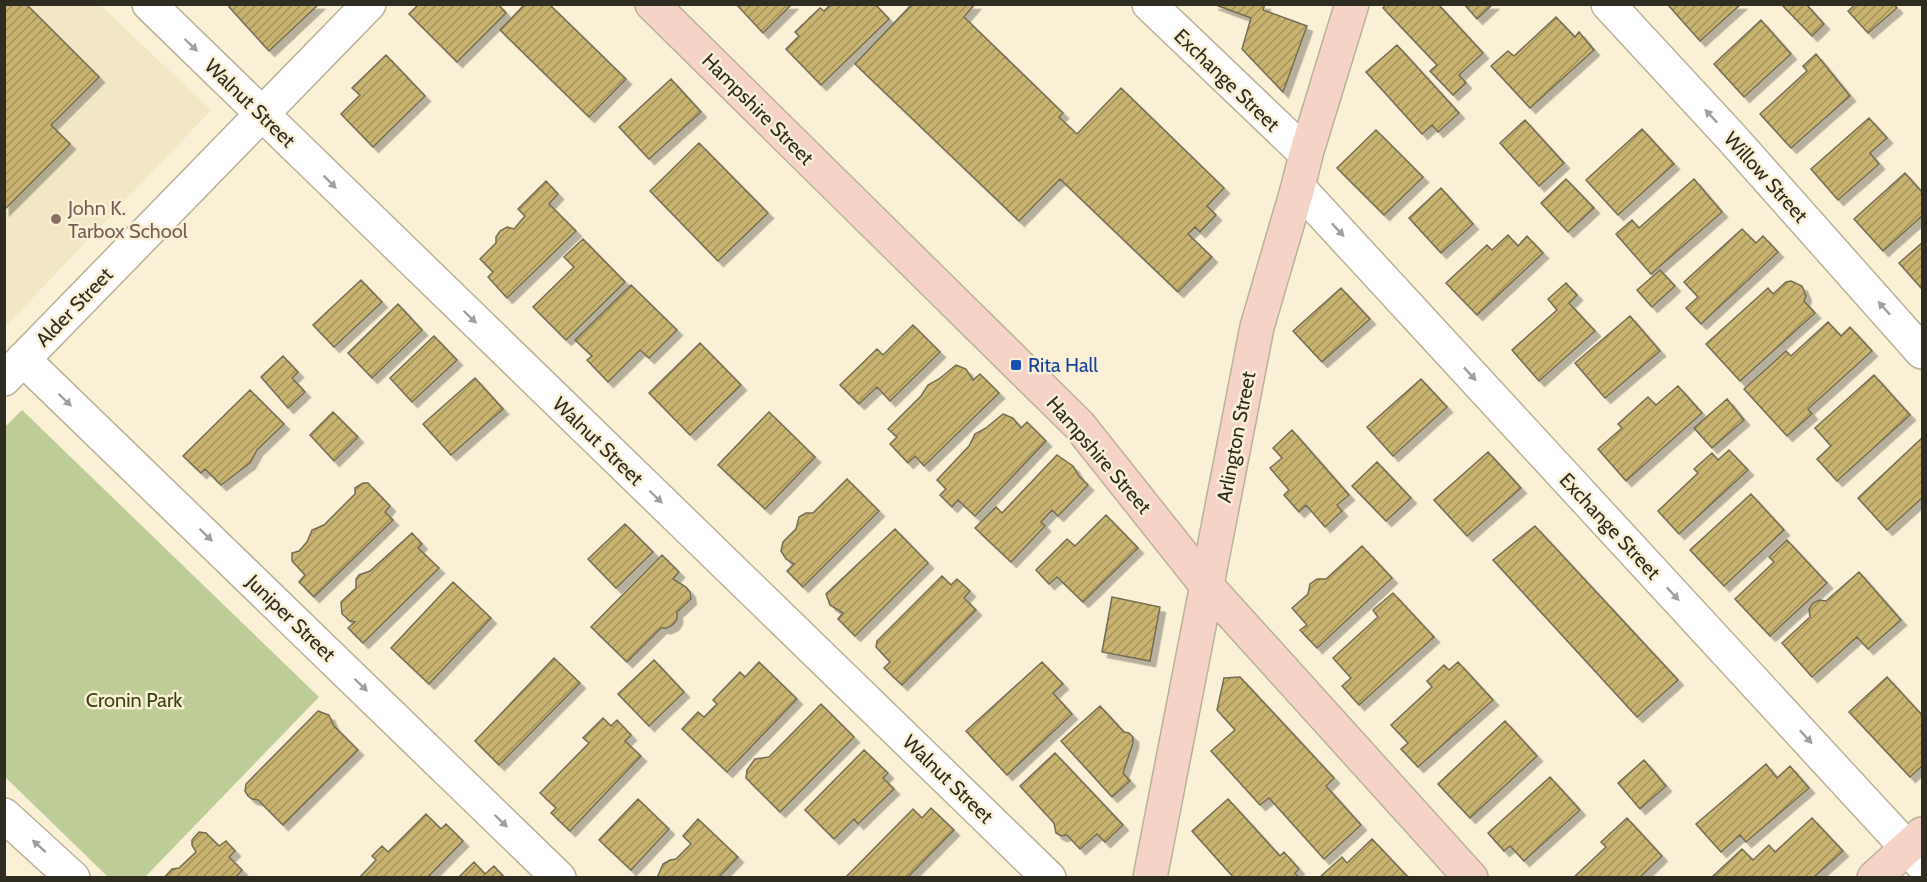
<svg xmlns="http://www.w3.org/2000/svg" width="1927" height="882" font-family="Cabin,sans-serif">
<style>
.built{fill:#f2e7c4}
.green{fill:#becd97}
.building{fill:url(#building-hatch);stroke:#746d55;stroke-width:1.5;filter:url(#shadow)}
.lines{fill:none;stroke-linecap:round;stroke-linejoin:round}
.street-casing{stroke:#bab298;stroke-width:36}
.secondary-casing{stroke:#bab298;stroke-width:36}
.street{stroke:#fff;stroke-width:33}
.secondary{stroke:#f5d3c7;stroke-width:33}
.oneway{fill:#a1a09c}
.education-dot{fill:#8d6e63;stroke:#f9f0d5;stroke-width:2}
.transit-dot{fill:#1a4fb4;stroke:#f9f0d5;stroke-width:2}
.labels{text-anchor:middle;stroke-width:5;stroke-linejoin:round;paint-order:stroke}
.street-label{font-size:20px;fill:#2f2c22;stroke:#f9f0d5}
.education-label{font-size:20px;fill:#785e54;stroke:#f9f0d5;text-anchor:start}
.transit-label{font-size:20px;fill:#164399;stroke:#f9f0d5;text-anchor:start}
.park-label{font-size:20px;fill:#384311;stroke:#f9f0d5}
</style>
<defs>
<pattern id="building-hatch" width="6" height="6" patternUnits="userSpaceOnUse" patternTransform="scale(1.5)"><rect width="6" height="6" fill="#c9b36f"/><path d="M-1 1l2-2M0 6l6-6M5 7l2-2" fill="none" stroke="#a4925b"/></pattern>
<filter id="shadow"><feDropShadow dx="5.5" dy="5.5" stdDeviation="0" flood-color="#0004"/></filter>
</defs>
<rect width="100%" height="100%" fill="#f9f0d5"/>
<!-- built -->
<path class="built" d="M5 5H100L211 110 5 327Z"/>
<!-- green -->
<path class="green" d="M22 410 319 697 145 877H108L5 777 4 428Z"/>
<!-- building -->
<path class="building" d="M6 4H26L99 77 51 125 70 144 4 210V6Z
M231 4H319L269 51 229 7Z
M419 4H471L473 6 475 4H498L506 13 457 62 409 14Z
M525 4H549L626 79 589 117 500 30Z
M736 4H792L763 33Z
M831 4H875L889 19 821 85 786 49 799 36 795 32 820 8 824 11Z
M912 4H975L964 17 1063 113 1059 117 1077 134 1121 88 1224 188 1207 206 1216 215 1200 232 1195 227 1188 234 1212 257 1178 292 1060 179 1019 221 855 64Z
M1213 4H1265L1263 10 1307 26 1283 92 1242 49 1251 18Z
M1386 4H1438L1483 53 1459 75 1466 83 1453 95 1430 71 1437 65 1383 8Z
M1464 4H1493L1477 19Z
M1671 4H1741L1700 41 1669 6Z
M1781 4H1806L1824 24 1812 36Z
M1856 4H1894L1897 8 1868 33 1848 11Z
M1556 17 1575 37 1579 32 1594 50 1530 108 1491 66 1508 51 1514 56Z
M1761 20 1791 54 1744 97 1714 64Z
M1397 45 1459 113 1438 132 1432 125 1422 134 1366 72Z
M1816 54 1850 96 1791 148 1760 114 1807 71 1803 66Z
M386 55 425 96 373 147 341 114 360 95 352 88Z
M671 79 701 112 649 159 619 127Z
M1869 118 1887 138 1870 153 1879 164 1838 200 1811 169Z
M1525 120 1564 163 1539 186 1500 143Z
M1642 129 1674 164 1618 215 1586 180Z
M1376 130 1423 177 1384 215 1337 168Z
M699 143 768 213 718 261 650 191Z
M1905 173 1922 192V216L1883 251 1854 219Z
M1566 179 1594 208 1568 232 1541 203Z
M1694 179 1722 212 1651 274 1616 234 1632 220 1639 228Z
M546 181 558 194 549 204 576 231 507 298 488 277 493 272 480 259 496 243V237L500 231 507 227 514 229 525 216 518 209Z
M1441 188 1473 224 1441 253 1409 218Z
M1742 229 1756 243 1763 236 1778 252 1701 324 1686 308 1698 297 1684 282Z
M1508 235 1518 246 1527 236 1543 253 1477 315 1446 283 1487 245 1492 250Z
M583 239 625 282 566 340 533 307 574 267 564 257Z
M1922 243V289L1899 263Z
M1660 270 1675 286 1652 307 1637 290Z
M361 280 382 302 334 347 313 325Z
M1791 281 1802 286 1806 296 1804 301 1815 313 1740 381 1706 344 1768 288 1773 294 1786 282Z
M1566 283 1577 295 1569 303 1595 331 1539 381 1512 350 1557 310 1548 299Z
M631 285 677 330 649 358 640 350 608 382 587 360 592 356 575 340Z
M1341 288 1370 319 1322 362 1293 331Z
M398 304 422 330 372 378 348 353Z
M1630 316 1660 351 1605 398 1575 363Z
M1828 322 1841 336 1850 327 1872 351 1808 409 1812 414 1787 436 1744 389 1786 351 1791 356Z
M913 325 940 352 890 401 877 387 859 404 840 385 877 349 883 355Z
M434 336 457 360 412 402 390 378Z
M700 343 741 385 690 435 649 393Z
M283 356 298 372 292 378 305 392 288 408 261 377Z
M956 365 966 369 973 380 980 374 999 393 924 466 915 456 908 463 890 444 897 437 888 429 921 396 928 385 939 379Z
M1874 375 1910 415 1837 481 1817 459 1831 446 1815 428Z
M475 378 503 409 451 455 423 424Z
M1421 379 1447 407 1393 456 1367 427Z
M1678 386 1702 413 1626 481 1598 449 1622 428 1618 424 1648 397 1656 405Z
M250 390 284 424 257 450 250 463 221 485 205 469 201 473 183 456Z
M1727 399 1744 420 1712 448 1694 428Z
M333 412 358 437 334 461 310 435Z
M769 412 815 457 765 509 718 465Z
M1003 414 1013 418 1021 428 1027 422 1046 441 975 516 958 500 952 507 940 495 946 489 937 480 969 446 975 434 986 428Z
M1292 430 1349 495 1337 505 1342 511 1325 527 1306 505 1299 512 1284 495 1289 490 1270 468 1282 458 1273 448Z
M1922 438V498L1887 530 1858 498Z
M1729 450 1748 470 1679 534 1658 511 1698 473 1694 469 1712 453 1718 460Z
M1488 452 1521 488 1467 536 1434 500Z
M1057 455 1073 466 1079 476 1088 485 1058 516 1052 510 1041 522 1045 526 1011 562 975 528 996 507 1002 513Z
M1377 462 1411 498 1386 521 1352 486Z
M847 479 879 511 803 587 787 571 794 564 786 559 781 551 783 542 796 529 799 517 806 513H813Z
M363 483H368L390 506 385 512 393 520 314 597 299 582 305 575 292 561V553L299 551 307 542 312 530 324 525 355 494V488Z
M1751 494 1784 530 1724 586 1690 550Z
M1106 515 1138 548 1083 602 1057 577 1049 584 1036 570 1067 539 1075 546Z
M625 524 653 552 616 588 588 559Z
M1535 526 1678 680 1637 717 1493 560Z
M895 529 928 563 855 636 838 619 843 613 830 605 826 594Z
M412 533 422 544 418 548 439 568 363 643 348 628 355 622 350 621 342 614 341 602 356 588V579L359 575 370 571Z
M1787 540 1827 583 1770 636 1735 599 1774 562 1769 557Z
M1362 546 1392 578 1317 648 1300 630 1307 625 1292 608 1308 594 1310 584 1317 579H1326Z
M662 555 679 572 673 579 686 587 690 592 691 599 677 612V619L673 625 667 628H661L627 662 591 627Z
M1859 572 1901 620 1868 649 1857 637 1812 677 1782 643 1810 617 1809 609 1813 603 1819 600 1826 601Z
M942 576 951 585 957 579 970 591 964 598 976 610 902 685 884 668 890 662 876 647 877 641Z
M453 582 491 618 429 684 391 648Z
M1393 593 1434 637 1359 705 1342 686 1351 678 1333 658 1378 617 1373 610Z
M1112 597 1160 607 1150 661 1102 652Z
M554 658 580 683 499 765 475 741Z
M654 660 684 692 649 726 618 694Z
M759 662 797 699 727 772 682 729 698 712 704 717 717 704 713 700 740 672 745 677Z
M1042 662 1063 684 1053 693 1072 714 1007 775 966 731Z
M1458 662 1493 700 1418 767 1401 749 1408 743 1391 725 1432 687 1427 681 1444 665 1449 670Z
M1240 677 1334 778 1326 786 1361 825 1324 859 1269 798 1260 805 1211 751 1235 730 1217 710 1224 678Z
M1887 677 1922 715V766L1910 777 1849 712Z
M821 704 854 737 780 812 746 778 747 770 755 759 769 757Z
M1100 706 1124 732 1129 733 1133 737V743L1123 773 1130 781 1112 797 1061 741Z
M318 711 329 715 334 726 358 750 283 825 258 800 252 799 248 796 245 791 246 784Z
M603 718 611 726 617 720 631 735 625 741 641 756 570 831 551 813 556 808 540 793 589 743 583 738Z
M1505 721 1537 756 1470 818 1438 784Z
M864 750 888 773 883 778 894 789 858 824 854 819 834 839 805 810Z
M1055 753 1123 825 1105 842 1097 834 1080 849 1067 835 1061 836 1056 833 1054 823 1020 786Z
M1644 760 1666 786 1640 809 1618 783Z
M1766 764 1777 778 1790 766 1809 788 1746 842 1740 835 1721 852 1696 824Z
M1550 777 1580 810 1524 861 1510 846 1504 851 1488 833Z
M638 799 669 829 631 870 599 840Z
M1228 799 1280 856 1284 852 1299 869 1295 873 1299 878H1234L1192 831Z
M931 808 954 830 907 878H845L913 809 922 818Z
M426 814 441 829 446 824 463 841 427 878H359L376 860 372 856 382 846 388 852Z
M1627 818 1662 856 1639 878H1573L1606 847 1601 842Z
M1812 818 1843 851 1813 878H1711L1742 849 1753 860 1769 845 1775 852Z
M698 819 738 857 718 878H657L663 864 670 860 676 859 691 844 683 836Z
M199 832 206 833 219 846 226 841 235 851 229 857 242 870 235 878H164L172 869 179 868 196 852 192 845V840Z
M1372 839 1407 876 1405 878H1319L1342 857 1347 863Z
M474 862 485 874 494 866 505 878H458Z"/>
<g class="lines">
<!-- street casing -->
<g class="street-casing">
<path id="street" d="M149 4 1049 878
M1149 4 1306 154
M1608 4 1731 137 1922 352
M1298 187 1922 864
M23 359 559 878
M4 379 369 4
M4 815 73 878"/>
</g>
<!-- secondary casing -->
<g class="secondary-casing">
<path id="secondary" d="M652 4 1079 425 1207 586 1471 878
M1150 878 1257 327 1298 187 1306 154 1352 4
M1874 878 1922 834"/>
</g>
<!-- street -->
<use href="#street" class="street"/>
<!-- secondary -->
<use href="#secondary" class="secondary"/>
</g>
<!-- one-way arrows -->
<defs><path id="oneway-solid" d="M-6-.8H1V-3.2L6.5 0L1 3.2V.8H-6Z" transform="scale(1.5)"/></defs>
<g class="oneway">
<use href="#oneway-solid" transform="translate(191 45) rotate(44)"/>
<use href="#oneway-solid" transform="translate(1711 116) rotate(-133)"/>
<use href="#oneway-solid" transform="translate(330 182) rotate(45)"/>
<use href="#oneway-solid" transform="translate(1338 230) rotate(47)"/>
<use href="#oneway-solid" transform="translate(1884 308) rotate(-132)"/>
<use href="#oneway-solid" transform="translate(470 317) rotate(44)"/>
<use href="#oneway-solid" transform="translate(1470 374) rotate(47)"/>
<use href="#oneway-solid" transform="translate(65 400) rotate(44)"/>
<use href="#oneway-solid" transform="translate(656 497) rotate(44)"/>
<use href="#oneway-solid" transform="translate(206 535) rotate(44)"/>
<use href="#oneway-solid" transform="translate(1673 594) rotate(47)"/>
<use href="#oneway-solid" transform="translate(361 685) rotate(44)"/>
<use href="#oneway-solid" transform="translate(1806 737) rotate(47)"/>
<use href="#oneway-solid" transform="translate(501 821) rotate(44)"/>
<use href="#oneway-solid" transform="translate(39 846) rotate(-138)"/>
</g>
<!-- markers -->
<circle class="education-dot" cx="56" cy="219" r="6"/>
<rect class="transit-dot" x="1010" y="359" width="12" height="12" rx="3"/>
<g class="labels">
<!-- street labels -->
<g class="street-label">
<text transform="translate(1227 80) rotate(44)" y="7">Exchange Street</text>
<text transform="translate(250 103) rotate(44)" y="7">Walnut Street</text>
<text transform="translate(758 109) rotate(45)" y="7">Hampshire Street</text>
<text transform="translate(1766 177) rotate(48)" y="7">Willow Street</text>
<text transform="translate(74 307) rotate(-46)" y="7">Alder Street</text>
<text transform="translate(1236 437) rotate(-79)" y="7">Arlington Street</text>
<text transform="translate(598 441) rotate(44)" y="7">Walnut Street</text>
<text transform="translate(1099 455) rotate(49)" y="7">Hampshire Street</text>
<text transform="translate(1610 526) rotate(47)" y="7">Exchange Street</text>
<text transform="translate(291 618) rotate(44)" y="7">Juniper Street</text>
<text transform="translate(948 779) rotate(44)" y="7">Walnut Street</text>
</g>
<!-- education labels -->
<g class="education-label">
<text x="68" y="215">John K.<tspan x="68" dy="23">Tarbox School</tspan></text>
</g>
<!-- transit labels -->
<g class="transit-label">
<text x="1028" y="372">Rita Hall</text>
</g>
<!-- park labels -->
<g class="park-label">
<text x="134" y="707">Cronin Park</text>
</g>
</g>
<!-- border -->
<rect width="1927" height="882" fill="none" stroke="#2f2c22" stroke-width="12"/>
</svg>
